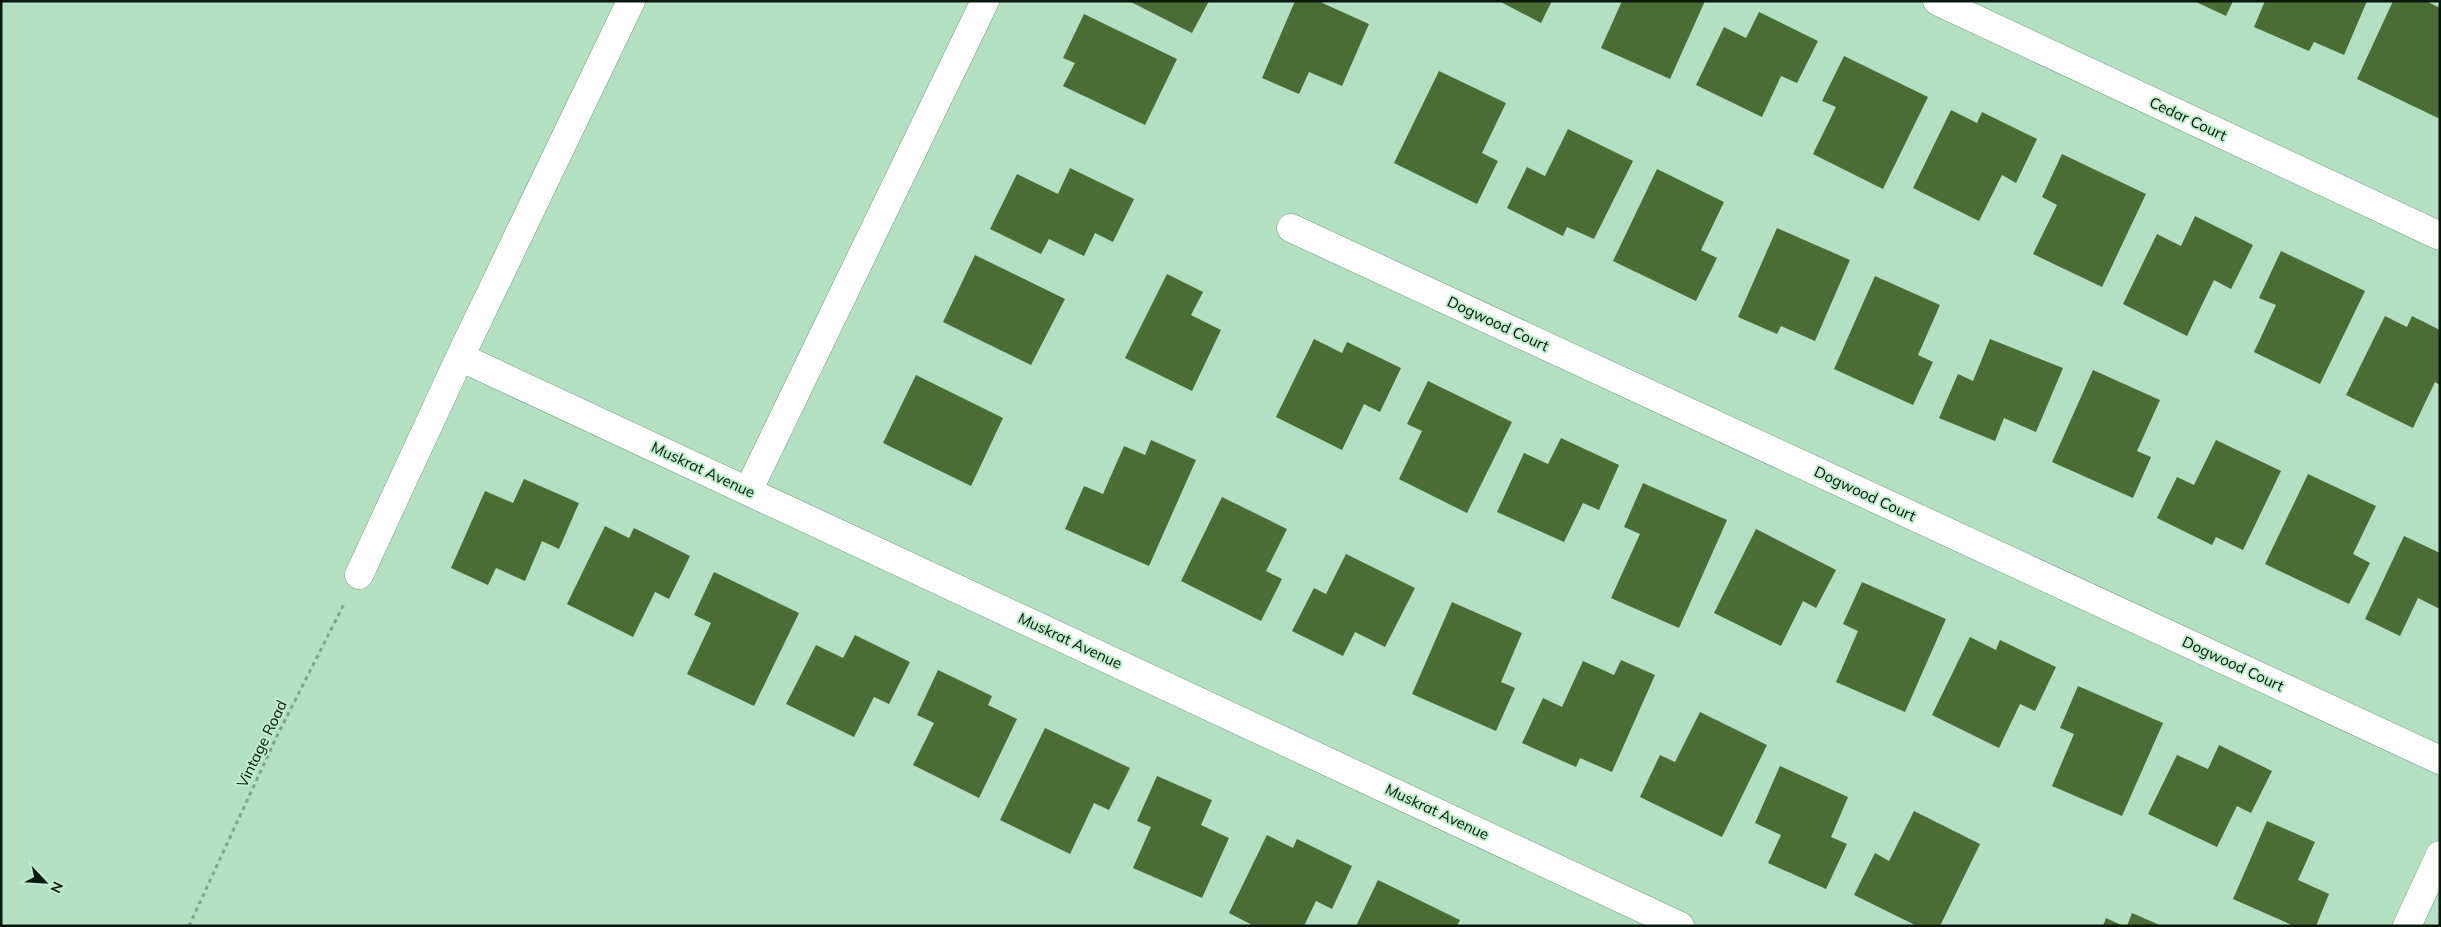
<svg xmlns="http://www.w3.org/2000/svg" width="2441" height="927" font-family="Mulish,sans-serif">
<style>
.building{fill:#4a6d36}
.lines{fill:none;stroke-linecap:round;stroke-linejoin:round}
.minor-casing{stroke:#729c80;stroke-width:29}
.path{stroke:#7fa38b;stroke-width:3;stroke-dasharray:4 4;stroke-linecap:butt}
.minor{stroke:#fff;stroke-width:28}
.labels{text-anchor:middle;stroke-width:4;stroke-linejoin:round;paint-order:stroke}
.street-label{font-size:15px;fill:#08180e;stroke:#c1edcf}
</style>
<rect width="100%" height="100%" fill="#b4e0c2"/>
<!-- building -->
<path class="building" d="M1129 1H1209L1192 33Z
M1295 1H1318L1369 24 1342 86 1309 72 1299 94 1262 78Z
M1499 1H1552L1541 23Z
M1622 1H1705L1670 79 1601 48Z
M2194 1H2233L2226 16Z
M2265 1H2367L2344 55 2314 42 2309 51 2254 27Z
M2393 1H2426L2440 8V119L2357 79Z
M1759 12 1818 41 1797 83 1781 76 1762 117 1696 85 1724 27 1746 38Z
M1084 14 1177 59 1145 125 1063 86 1075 63 1063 58Z
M1844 56 1928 97 1883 189 1813 154 1836 107 1822 101Z
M1439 71 1506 103 1482 153 1498 161 1477 204 1394 163Z
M1951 110 1977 123 1982 112 2037 139 2016 183 2002 175 1979 221 1913 188Z
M1568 129 1633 161 1594 239 1567 227 1563 236 1507 208 1527 167 1545 176Z
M2062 154 2146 194 2102 287 2033 254 2057 205 2042 197Z
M1070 168 1134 199 1113 242 1095 233 1084 256 1049 239 1041 254 990 229 1017 174 1058 194Z
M1657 169 1724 202 1701 250 1717 258 1696 301 1613 261Z
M2195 216 2253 245 2231 289 2214 280 2187 336 2123 304 2157 234 2181 246Z
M1777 228 1850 260 1815 341 1781 326 1777 334 1738 317Z
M2281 251 2365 291 2320 384 2254 352 2276 305 2259 298Z
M975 255 1065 299 1031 365 943 322Z
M1167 274 1203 292 1191 315 1221 330 1192 391 1125 358Z
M1875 276 1940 305 1918 355 1933 362 1913 405 1834 369Z
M2385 316 2407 327 2412 316 2440 330V385L2435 382 2413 428 2346 395Z
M1314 339 1342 353 1347 342 1401 368 1380 412 1364 404 1342 450 1276 417Z
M1990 339 2063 368 2036 432 2004 418 1995 441 1939 418 1958 374 1973 381Z
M2093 370 2160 400 2137 451 2151 457 2133 498 2052 462Z
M916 375 1003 418 971 486 883 443Z
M1428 381 1512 422 1467 513 1399 479 1422 431 1407 424Z
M1561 438 1619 465 1599 510 1583 503 1564 542 1497 512 1524 453 1548 464Z
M1151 440 1196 460 1149 566 1065 529 1084 486 1103 494 1124 446 1145 455Z
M2216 440 2281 471 2243 550 2216 537 2212 545 2157 518 2177 477 2194 485Z
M2308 474 2376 506 2353 554 2370 563 2349 604 2265 564Z
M524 479 579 503 559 549 542 541 525 581 496 568 488 585 451 568 485 491 513 503Z
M1643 483 1727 520 1679 628 1611 598 1640 534 1624 527Z
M1222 497 1287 529 1266 571 1282 579 1261 621 1181 581Z
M605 526 629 538 634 528 690 556 669 599 655 592 633 637 567 604Z
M1756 529 1836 570 1816 608 1803 601 1781 646 1714 613Z
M2404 536 2440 553V609L2418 598 2400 636 2365 619Z
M1346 554 1415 588 1385 647 1355 632 1343 656 1292 631 1314 588 1326 594Z
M714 572 799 613 754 706 687 674 711 623 694 615Z
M1862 582 1946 619 1905 712 1836 682 1858 631 1843 624Z
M1452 602 1522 633 1501 682 1515 688 1496 731 1412 694Z
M855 635 910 662 889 704 874 697 854 737 786 704 816 645 843 658Z
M1970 637 1996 650 2000 640 2056 667 2035 711 2020 704 1999 748 1932 715Z
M1621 660 1655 675 1612 772 1580 758 1576 767 1522 743 1543 698 1562 707 1583 661 1614 675Z
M938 670 992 696 988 705 1017 719 979 798 913 765 934 723 917 715Z
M2078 686 2163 723 2122 816 2052 786 2074 734 2060 728Z
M1700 712 1767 745 1722 837 1640 797 1660 755 1675 762Z
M1045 728 1130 768 1109 810 1094 803 1070 854 1000 820Z
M2219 745 2272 771 2251 813 2237 806 2217 847 2148 814 2177 755 2208 769Z
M1780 766 1848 797 1831 837 1847 844 1826 889 1768 863 1781 835 1755 823Z
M1157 776 1212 800 1201 825 1229 838 1202 898 1133 868 1151 827 1137 821Z
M1914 811 1980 844 1940 926H1917L1854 895 1875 853 1889 861Z
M2267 821 2315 842 2298 880 2329 894 2316 926H2294L2233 899Z
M1267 835 1293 848 1297 839 1352 866 1332 909 1316 901 1304 926H1254L1229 913Z
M1378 880 1460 920 1457 926H1360L1357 924Z
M2132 913 2162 926H2127Z
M2106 918 2123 926H2103Z"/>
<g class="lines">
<!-- minor casing -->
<g class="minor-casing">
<path id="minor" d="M1937 1 2440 236
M1291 228 2440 760
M460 357 1680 926
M748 491 985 1
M359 575 460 357 631 1
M2407 926 2440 855"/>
</g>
<!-- path -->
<path class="path" d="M189 926 276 738 344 604"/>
<!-- minor -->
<use href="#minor" class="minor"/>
</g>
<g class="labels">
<!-- street labels -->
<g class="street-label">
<text transform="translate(2188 119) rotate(25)" y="5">Cedar Court</text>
<text transform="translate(1498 324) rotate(25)" y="5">Dogwood Court</text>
<text transform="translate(703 470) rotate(25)" y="5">Muskrat Avenue</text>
<text transform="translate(1865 494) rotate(25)" y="5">Dogwood Court</text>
<text transform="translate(1070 641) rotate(25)" y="5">Muskrat Avenue</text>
<text transform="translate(2233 664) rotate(25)" y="5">Dogwood Court</text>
<text transform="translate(262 744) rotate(-64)" y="5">Vintage Road</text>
<text transform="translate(1437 812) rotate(25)" y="5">Muskrat Avenue</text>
</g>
</g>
<!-- border -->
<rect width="2441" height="927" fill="none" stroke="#08180e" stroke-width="5"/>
<!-- north arrow -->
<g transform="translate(45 882) rotate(115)" stroke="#c1edcf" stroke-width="4" paint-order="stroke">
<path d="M0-4L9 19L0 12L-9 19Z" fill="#08180e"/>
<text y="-8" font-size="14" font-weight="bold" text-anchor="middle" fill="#08180e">N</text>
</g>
</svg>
